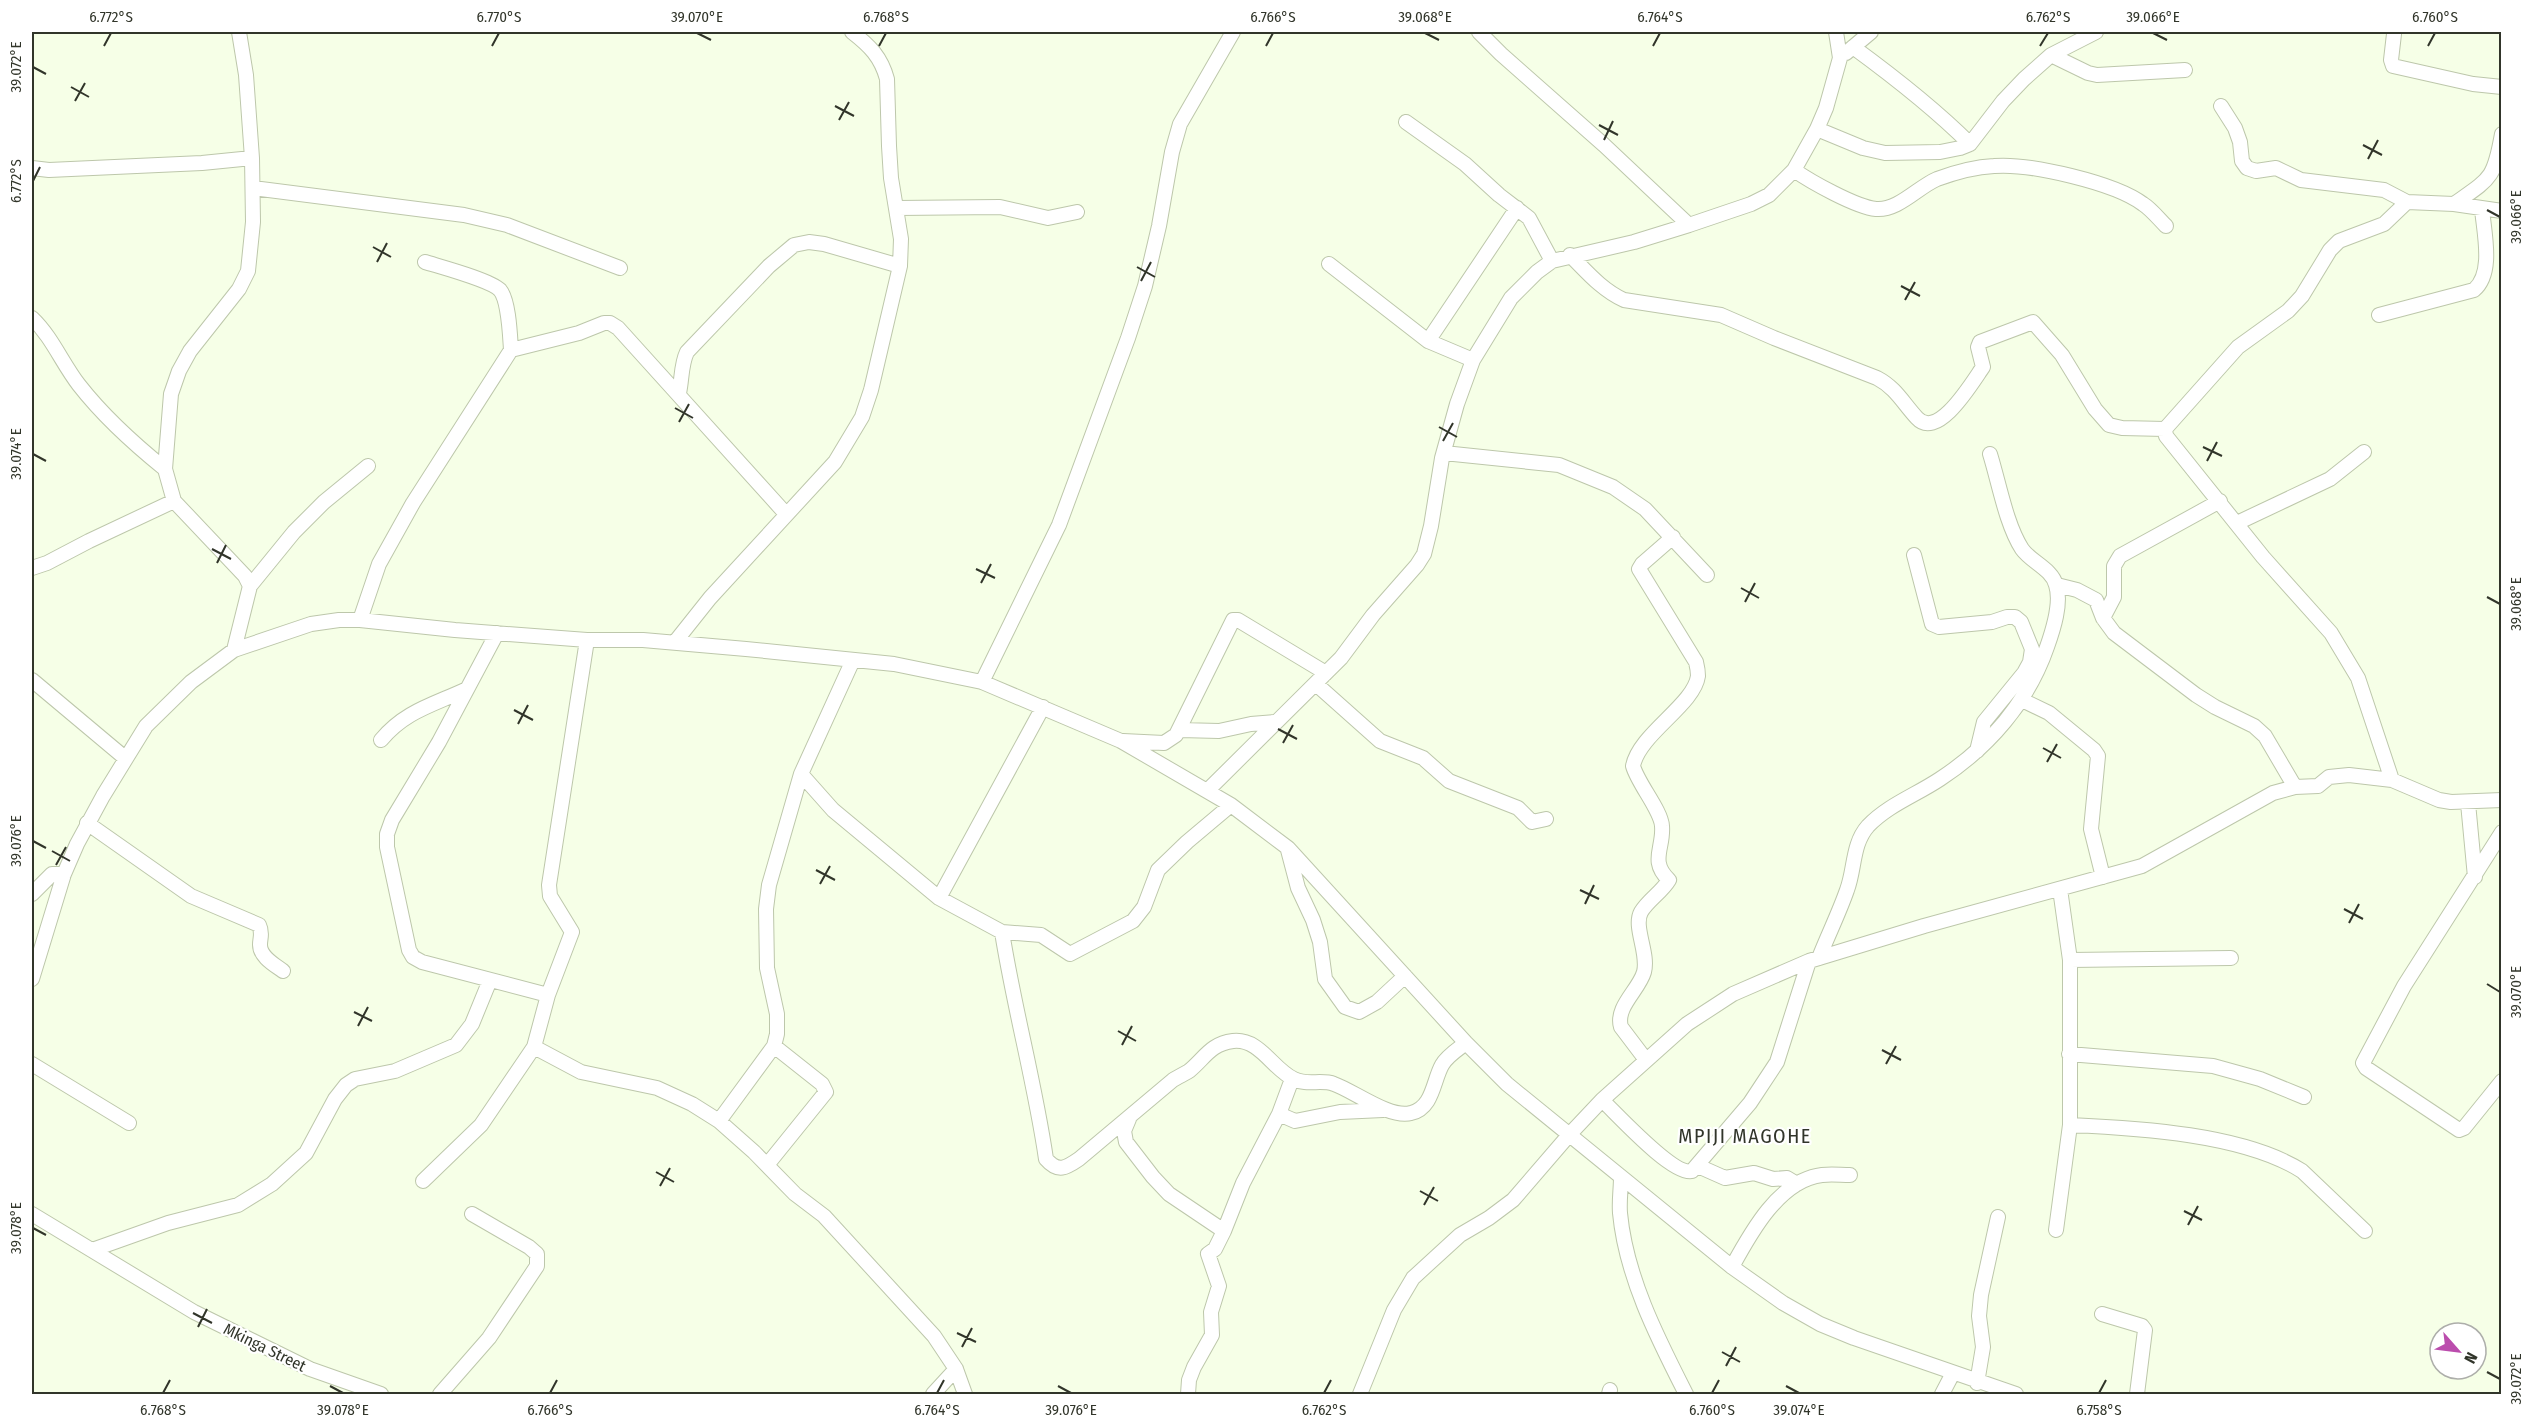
<svg xmlns="http://www.w3.org/2000/svg" width="2533" height="1426" font-family="'Fira Sans Condensed',sans-serif">
<style>
.lines{fill:none;stroke-linecap:round;stroke-linejoin:round}
.minor-casing{stroke:#bdc7ab;stroke-width:16}
.minor{stroke:#fff;stroke-width:14}
.ticks{fill:none;stroke:#31352a;stroke-width:2}
.labels{text-anchor:middle;stroke-width:4.5;stroke-linejoin:round;paint-order:stroke}
.street-label{font-size:16px;fill:#31352a;stroke:#fff}
.quarter-label{font-size:20px;letter-spacing:1.5px;fill:#31352a;stroke:#fff}
.neatline{fill:none;stroke:#31352a;stroke-width:2}
.ticks-label{font-size:15px;text-anchor:middle;fill:#31352a}
</style>
<rect width="100%" height="100%" fill="#f6ffe7"/>
<g class="lines">
<!-- minor casing -->
<g class="minor-casing">
<path id="minor" d="M1479 32 1501 54 1604 145 1689 225
M2394 34 2391 60 2393 66 2473 84 2502 87
M1853 47C1894 77 1934 108 1970 144
M1846 53 1871 32
M2051 55 2088 73 2097 75 2185 70
M2221 106 2235 128 2240 142 2242 161 2247 168 2256 171 2276 168 2301 180 2384 190 2407 202
M1406 122 1465 164 1499 195 1529 218 1552 261
M1817 129 1863 148 1885 153 1940 152 1960 148 1970 144 2003 101 2024 79 2051 55 2096 32
M32 168 49 170 202 163 252 158
M1794 170C1811 182 1856 207 1876 209 1898 211 1918 187 1937 179 1956 172 1974 167 1994 166 2030 163 2115 183 2143 204 2151 209 2159 219 2166 226
M253 188 464 215 507 225 620 268
M2454 204C2491 178 2494 179 2502 134
M897 208 1000 207 1048 218 1077 212
M1570 255C1587 272 1602 290 1624 300L1721 315 1774 338 1877 378C1896 388 1903 403 1917 418 1938 441 1973 381 1983 367L1978 347 1980 342 2033 322 2062 355 2095 409 2109 425 2122 428 2165 429
M425 262C441 267 490 280 500 290 509 301 510 336 511 350
M1329 264 1428 341 1473 360
M2379 315 2474 290C2494 273 2484 233 2482 209
M32 318C52 337 62 363 79 385 104 417 134 444 165 469
M1428 341 1517 208
M679 393C682 380 681 364 687 352L769 266 794 245 809 242 824 244 900 266
M1444 453 1559 465 1613 487 1645 509 1707 575
M2237 523 2330 479 2364 452
M1914 555 1932 624 1939 627 1992 622 2007 617H2015L2021 622 2032 649 2030 662 2024 673 1984 722 1977 751
M32 568 47 563 89 541 174 501
M2057 585 2077 590 2096 600 2103 618 2114 633 2196 695 2215 707 2254 726 2265 736 2295 787
M250 586 294 532 324 502 368 466
M2103 618 2114 597V566L2120 556 2220 501
M360 620 379 564 413 503 511 350 579 333 604 323H610L618 328 786 514
M497 633 439 742 392 820 387 834V847L409 950 413 957 422 962 548 995
M587 640 549 885 550 896 572 932 548 995 534 1047 581 1072 657 1088 692 1104 719 1121 754 1152 795 1194 824 1216 934 1336 956 1369 965 1394
M675 642 710 598 835 462 862 417 871 390 900 266 901 239 891 178 889 146 887 79C881 57 870 46 852 32
M234 650 250 586 245 576 174 501 165 469 171 394 179 371 190 351 239 289 248 271 253 222 252 158 246 75 239 32
M32 680 125 758
M982 682 1059 525 1128 338 1145 286 1159 226 1172 152 1180 124 1233 32
M1316 684 1380 741 1423 758 1449 781 1518 808 1532 822 1546 819
M2022 700 2049 713 2094 750 2098 756 2091 829 2103 877
M1180 730 1219 731 1251 724 1274 722
M381 740C405 711 433 705 467 689
M1123 741 1164 743 1176 735 1233 620H1238L1326 673
M801 774 833 810 939 898 1002 932 1041 935 1070 954 1133 921 1144 907 1158 870 1187 842 1231 805
M2392 780 2358 678 2331 633 2263 557 2166 436 2165 429 2238 347 2288 311 2302 296 2330 250 2339 241 2384 224 2407 202 2454 204 2502 211
M1207 791 1341 658 1373 615 1417 565 1424 554 1431 526 1442 458 1457 404 1473 360 1511 298 1537 272 1552 261 1634 242 1689 225 1751 204 1769 195 1794 170 1817 129 1826 108 1840 58 1836 32
M2468 803 2475 877
M87 823 191 896 259 925C263 933 260 937 260 945 260 957 275 965 283 971
M2502 832 2404 986 2363 1063 2366 1068 2459 1130 2464 1128 2502 1081
M1288 850 1298 888 1313 920 1320 942 1325 979 1345 1007 1359 1012 1377 1002 1405 976
M32 894 52 874H64
M939 898 1043 707
M1002 932C1014 1008 1035 1083 1046 1159 1058 1173 1066 1168 1079 1159L1173 1080C1178 1077 1184 1074 1189 1071 1205 1058 1210 1044 1233 1041 1260 1038 1273 1070 1294 1079 1307 1086 1321 1079 1334 1084 1354 1091 1390 1119 1411 1113 1433 1108 1433 1081 1442 1065 1447 1056 1457 1050 1466 1043
M1819 958C1828 935 1839 913 1847 890 1855 869 1852 844 1868 826 1888 805 1916 795 1940 779 1989 747 2028 702 2047 647 2053 630 2062 603 2056 585 2052 569 2031 562 2022 549 2006 524 1999 483 1990 454
M2070 960 2231 958
M32 979 64 874 77 844 103 796 146 726 191 682 234 650 311 624 339 620H360L455 630 587 640H643L746 649 894 664 982 682 1121 741 1231 805 1288 848 1466 1043 1507 1084 1732 1267 1783 1303 1820 1324 1854 1338 2016 1394
M2069 1054 2213 1066 2260 1079 2304 1097
M1646 1060 1621 1027C1615 1007 1639 990 1644 972 1649 953 1633 927 1641 912 1648 900 1662 892 1669 880 1649 861 1664 848 1662 826 1661 810 1638 784 1633 766 1639 734 1694 705 1698 676 1698 672 1697 666 1696 662L1639 569 1642 564 1673 537
M32 1064 129 1123
M1602 1100C1617 1114 1673 1176 1692 1171L1750 1103 1777 1062 1809 961
M1279 1114 1295 1121 1340 1112 1383 1110
M1129 1119 1124 1131 1126 1142 1153 1177 1169 1194 1224 1231
M719 1121 774 1046 777 1034V1014L767 968 766 909 769 885 801 774 853 660
M2070 1125C2138 1128 2244 1134 2302 1171L2365 1231
M767 1165 826 1092 822 1084 774 1046
M1698 1166 1725 1178 1754 1173 1773 1179 1787 1178 1797 1184
M1621 1177C1621 1189 1619 1201 1620 1213 1626 1277 1658 1339 1686 1394
M423 1181 481 1125 534 1047
M32 1214 194 1312 310 1369 381 1394
M2056 1230 2070 1125V960L2060 889
M92 1250 168 1223 238 1205 272 1184 306 1153 335 1099 346 1085 355 1079 395 1071 456 1045 472 1024 490 980
M1732 1267C1750 1234 1779 1180 1822 1175 1831 1174 1841 1175 1850 1175
M2102 1314 2142 1326 2145 1330 2137 1394
M1977 1383 1983 1347 1979 1316 1981 1295 1998 1217
M440 1394 489 1338 537 1266V1254L529 1247 472 1214
M933 1394 956 1369
M1188 1394 1189 1380 1194 1367 1212 1335 1211 1312 1219 1286 1208 1254 1215 1249 1224 1231 1243 1183 1279 1114 1292 1079
M1360 1394 1394 1310 1413 1278 1460 1235 1489 1218 1513 1200 1569 1135 1602 1100 1687 1024 1733 994 1809 961 1924 926 2142 866 2273 793 2295 787 2318 786 2329 777 2349 775 2392 780 2439 800 2451 802 2502 800
M1609 1394 1610 1390
M1942 1394 1953 1373"/>
</g>
<!-- minor -->
<use href="#minor" class="minor"/>
</g>
<!-- ticks -->
<path class="ticks" d="M697 33 711 40M1425 33 1439 40M2153 33 2167 40M104 46 111 33M492 46 499 33M879 46 886 33M1266 46 1273 33M1653 46 1660 33M2040 46 2048 33M2428 46 2435 33M33 67 46 74M71 87 89 97M75 101 85 83M835 106 854 116M839 120 849 102M1599 125 1618 135M1604 140 1613 121M2363 145 2382 155M2368 159 2378 140M33 181 40 167M2487 210 2500 217M373 247 391 257M377 262 387 243M1137 267 1155 277M1141 281 1151 262M1901 286 1920 296M1905 300 1915 282M675 408 693 418M679 422 689 404M1439 427 1457 437M1443 441 1453 423M2203 447 2222 456M33 454 46 461M2207 461 2217 442M212 549 231 559M217 563 226 545M976 569 995 578M981 583 991 564M1741 588 1759 598M2487 597 2500 604M1745 602 1755 583M514 710 533 720M518 724 528 705M1278 729 1297 739M1283 743 1293 725M2043 748 2061 758M2047 762 2057 744M33 841 46 848M52 851 70 861M56 865 66 847M816 870 835 880M820 884 830 866M1580 890 1599 899M1585 904 1594 885M2344 909 2363 919M2349 923 2359 904M2487 984 2500 992M354 1012 372 1021M358 1026 368 1007M1118 1031 1136 1041M1122 1045 1132 1026M1882 1050 1901 1060M1886 1064 1896 1046M656 1172 674 1182M660 1186 670 1168M1420 1191 1438 1201M1424 1205 1434 1187M2184 1211 2202 1220M2188 1225 2198 1206M33 1228 46 1235M193 1313 212 1323M198 1327 207 1309M957 1333 976 1342M962 1347 972 1328M1722 1352 1740 1362M1726 1366 1736 1347M2487 1372 2500 1379M330 1386 343 1393M1058 1386 1071 1393M1786 1386 1799 1393M163 1393 170 1380M550 1393 557 1380M937 1393 944 1380M1324 1393 1331 1380M1712 1393 1719 1380M2099 1393 2106 1380"/>
<g class="labels">
<!-- street labels -->
<g class="street-label">
<text transform="translate(265 1347) rotate(26)" y="6">Mkinga Street</text>
</g>
<!-- quarter labels -->
<g class="quarter-label">
<text x="1745" y="1143">MPIJI MAGOHE</text>
</g>
</g>
<!-- border -->
<rect width="2533" height="1426" fill="none" stroke="#ffffff" stroke-width="66"/>
<!-- north arrow -->
<g transform="translate(2458 1351) rotate(118)"><circle r="28" fill="#ffffff" stroke="#adaeaa" stroke-width="1.5"/>
<path d="M0-4.5L10 22L0 15L-10 22Z" fill="#bb4dad"/>
<text y="-9" font-size="16" font-weight="bold" text-anchor="middle" fill="#31352a">N</text>
</g>
<rect x="33" y="33" width="2467" height="1360" class="neatline"/>
<g class="ticks-label">
<text x="111" y="22">6.772°S</text>
<text x="499" y="22">6.770°S</text>
<text x="697" y="22">39.070°E</text>
<text x="886" y="22">6.768°S</text>
<text x="1273" y="22">6.766°S</text>
<text x="1425" y="22">39.068°E</text>
<text x="1660" y="22">6.764°S</text>
<text x="2048" y="22">6.762°S</text>
<text x="2153" y="22">39.066°E</text>
<text x="2435" y="22">6.760°S</text>
<text transform="translate(16 67) rotate(-90)" y="5">39.072°E</text>
<text transform="translate(16 181) rotate(-90)" y="5">6.772°S</text>
<text transform="translate(2516 217) rotate(-90)" y="5">39.066°E</text>
<text transform="translate(16 454) rotate(-90)" y="5">39.074°E</text>
<text transform="translate(2516 604) rotate(-90)" y="5">39.068°E</text>
<text transform="translate(16 841) rotate(-90)" y="5">39.076°E</text>
<text transform="translate(2516 992) rotate(-90)" y="5">39.070°E</text>
<text transform="translate(16 1228) rotate(-90)" y="5">39.078°E</text>
<text transform="translate(2516 1379) rotate(-90)" y="5">39.072°E</text>
<text x="163" y="1415">6.768°S</text>
<text x="343" y="1415">39.078°E</text>
<text x="550" y="1415">6.766°S</text>
<text x="937" y="1415">6.764°S</text>
<text x="1071" y="1415">39.076°E</text>
<text x="1324" y="1415">6.762°S</text>
<text x="1712" y="1415">6.760°S</text>
<text x="1799" y="1415">39.074°E</text>
<text x="2099" y="1415">6.758°S</text>
</g>
</svg>
